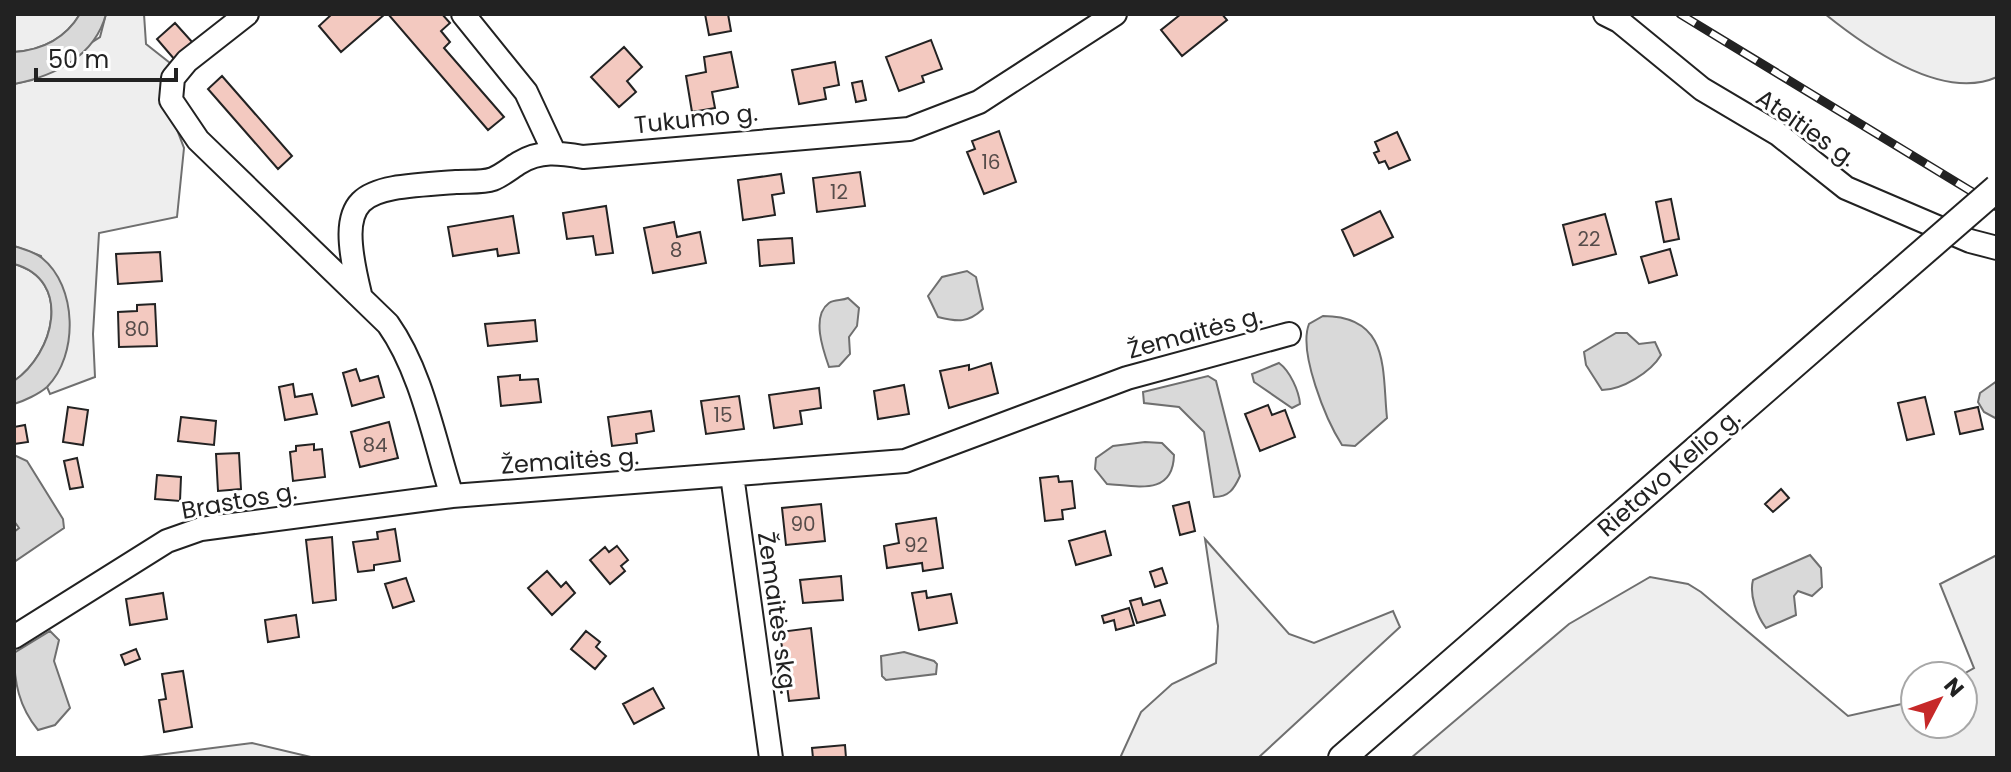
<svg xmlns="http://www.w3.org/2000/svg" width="2011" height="772" font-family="Poppins,sans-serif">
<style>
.green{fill:#eee;stroke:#6f6f6f;stroke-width:2}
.water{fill:#d9d9d9;stroke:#6f6f6f;stroke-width:2}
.building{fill:#f3c9c0;stroke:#222;stroke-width:2}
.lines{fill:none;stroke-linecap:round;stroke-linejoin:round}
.minor-casing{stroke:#222;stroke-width:26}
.major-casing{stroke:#222;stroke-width:30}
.minor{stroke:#fff;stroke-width:22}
.major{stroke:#fff;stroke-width:26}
.rail-casing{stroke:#222;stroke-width:9}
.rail{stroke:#fff;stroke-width:6;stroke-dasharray:18;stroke-linecap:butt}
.major-bridge-casing{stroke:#222;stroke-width:30;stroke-linecap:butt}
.major-bridge{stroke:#fff;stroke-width:26}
.labels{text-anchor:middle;stroke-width:6;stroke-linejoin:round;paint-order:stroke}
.number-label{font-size:20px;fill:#564c4a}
.street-label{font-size:24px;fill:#222;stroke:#fff}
</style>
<rect width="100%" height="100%" fill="#fff"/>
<!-- green -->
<path class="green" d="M14 14H80C65 39 43 50 14 52Z
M106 14H144L146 44 170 63 168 106 184 148 177 217 99 233 93 334 95 377 50 394 47 387 64 358 41 256 14 246V84L32 80 100 37Z
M1825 14H1997V77C1942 102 1866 47 1825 14Z
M14 264C73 280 54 354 14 381Z
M1205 539 1289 634 1314 643 1393 611 1400 627 1258 758H1120L1141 712 1172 684 1216 663 1218 626Z
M1997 555V758H1411L1569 624 1650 577 1688 584 1701 592 1848 716 1915 701V724H1963V676H1960L1974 668 1940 584Z
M252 743 315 758H134Z"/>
<!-- water -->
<path class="water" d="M80 14H106C95 56 55 76 14 84V52C43 50 65 39 80 14Z
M14 246C23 249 35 252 42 258 77 286 79 355 47 387 39 394 24 401 14 404V381C54 354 73 280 14 264Z
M967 271 976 277 983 309C968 323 958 322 938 317L928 296 942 277Z
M848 298 859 308 857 326 849 337 850 354 839 366 829 367C823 350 811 316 829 303 835 299 842 301 848 298Z
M1323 316C1391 316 1382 372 1387 418L1355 446 1342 445C1326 420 1298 352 1309 324Z
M1616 333H1627L1639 344 1655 342 1661 355C1651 372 1622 390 1602 390L1586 365 1584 352Z
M1279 363C1290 371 1299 391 1300 404L1292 408 1254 382 1252 374Z
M1208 376 1216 381 1240 476C1234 489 1229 497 1214 497L1204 432 1179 407 1144 403 1143 392Z
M1997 381V419L1984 412 1978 402 1980 393Z
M1145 442 1162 443 1174 455C1173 496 1137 486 1107 484L1095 469 1096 458 1113 446Z
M14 455 27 461 63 519 64 528 14 562V532L19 528 14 521Z
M1810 555 1821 568 1822 587 1812 596 1798 591 1794 596 1796 615 1766 628C1757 616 1749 595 1753 580Z
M50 631 59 640 54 661 70 708 55 725 38 730C19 707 14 682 14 653Z
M904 652 934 661 937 664 936 674 886 680 882 676 881 656Z"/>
<!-- building -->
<path class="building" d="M332 14H385L341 52 319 26Z
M388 14H442L450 23 441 31 450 42 444 48 504 117 488 130Z
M705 14H728L731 31 709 35Z
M1181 14H1222L1227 20 1182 56 1161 30Z
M175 23 193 43 175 60 157 39Z
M931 40 942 69 922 76 924 82 899 91 886 57Z
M624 47 642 67 627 81 636 92 619 107 591 77Z
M731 52 738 87 712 92 715 108 692 112 686 76 706 72 704 57Z
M835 62 839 85 824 88 826 99 799 104 792 70Z
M222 76 292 156 278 169 208 89Z
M862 81 866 100 856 102 852 83Z
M999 131 1016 182 984 194 967 152 975 149 972 141Z
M1397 132 1410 160 1389 169 1385 161 1379 163 1374 153 1379 151 1375 142Z
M860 172 865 206 817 212 813 178Z
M781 174 784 193 772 195 775 215 743 220 738 180Z
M1671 199 1679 239 1664 242 1656 202Z
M606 206 613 253 596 255 593 236 567 239 563 213Z
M1380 211 1393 237 1354 256 1342 230Z
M1605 214 1616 254 1573 265 1563 225Z
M513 216 519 253 498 256 497 249 453 256 448 227Z
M674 222 677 237 700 232 706 263 653 273 644 228Z
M792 238 794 263 760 266 758 240Z
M1670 249 1677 275 1649 283 1641 257Z
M160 252 162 281 118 284 116 254Z
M155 304 157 346 119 347 118 312 137 311V305Z
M535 320 537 341 488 346 485 324Z
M991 363 998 393 949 408 940 371 969 365V370Z
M356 369 360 381 378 376 384 397 352 406 343 373Z
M520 375V380L538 379 541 402 501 406 498 377Z
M293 384 295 397 312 394 317 414 285 420 279 387Z
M904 385 909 414 878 419 874 391Z
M819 388 821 408 800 411 802 424 774 428 769 395Z
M739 396 744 429 706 434 701 401Z
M1925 397 1934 434 1907 440 1898 403Z
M1268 405 1272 415 1285 410 1295 437 1260 451 1245 414Z
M68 407 88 410 83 445 63 442Z
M1978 407 1983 429 1960 434 1955 412Z
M651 411 654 431 636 434 637 443 612 446 608 417Z
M181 417 216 421 214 445 178 441Z
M389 422 398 458 360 467 351 432Z
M25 425 28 442 14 444V427Z
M314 444V450L322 449 325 477 293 481 290 452 296 451V446Z
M239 453 241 489 218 491 216 454Z
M77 458 83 487 70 489 64 461Z
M157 475 181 477 180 501 155 499Z
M1058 476 1059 482 1072 481 1075 508 1062 510 1063 519 1045 521 1040 478Z
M1781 489 1789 498 1773 512 1765 504Z
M1189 502 1195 531 1180 535 1173 506Z
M821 504 825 541 786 545 782 508Z
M936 518 943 568 923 571 922 563 887 568 884 546 899 543 896 524Z
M395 529 400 561 374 565V570L358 572 353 542 378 539 377 532Z
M1105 531 1111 555 1076 565 1069 541Z
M332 537 336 600 313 603 306 540Z
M617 546 628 560 621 566 625 571 610 584 590 560 605 547 609 552Z
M1162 568 1167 583 1155 587 1150 572Z
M547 571 561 587 566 582 575 593 552 615 528 588Z
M841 576 843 600 803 603 800 580Z
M406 578 414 601 393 608 385 584Z
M926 591 927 598 951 594 957 623 919 630 912 593Z
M163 593 167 619 130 625 126 599Z
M1141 598 1143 605 1160 600 1165 615 1137 623 1130 601Z
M1129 608 1134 625 1116 630 1114 620 1104 623 1102 616Z
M296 615 299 637 268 642 265 620Z
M811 628 819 698 789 701 780 632Z
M586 631 600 642 596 647 606 656 595 669 571 649Z
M136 649 140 659 125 665 121 655Z
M183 671 192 727 164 732 159 700 166 699 162 674Z
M653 688 664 708 634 724 623 704Z
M845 745 846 758H813L812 748Z"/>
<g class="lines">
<!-- minor casing -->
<g class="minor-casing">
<path id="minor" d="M247 14 187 61 173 78 171 100 198 140 388 324C422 372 434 440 452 496L905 461 1127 378 1289 334
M463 14 526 92 554 152
M1605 14 1619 21 1702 89 1778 134 1846 188 1970 241 1997 248
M360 294C334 188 360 189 456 182 467 181 482 183 493 179 501 176 511 168 519 163 540 150 559 153 583 157L909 129 979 102 1115 14
M732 475 771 758
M14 637 167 541 201 529 452 496"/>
</g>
<!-- major casing -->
<g class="major-casing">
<path id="major" d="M1342 758 1883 287"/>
</g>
<!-- minor -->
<use href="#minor" class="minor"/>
<!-- major -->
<use href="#major" class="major"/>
<!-- rail casing -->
<g class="rail-casing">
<path id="rail" d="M1680 14 1997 207"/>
</g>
<!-- rail -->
<use href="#rail" class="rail"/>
<!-- major-bridge casing -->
<g class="major-bridge-casing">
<path id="major-bridge" d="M1883 287 1997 188"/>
</g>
<!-- major-bridge -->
<use href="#major-bridge" class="major-bridge"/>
</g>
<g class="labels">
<!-- number labels -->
<g class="number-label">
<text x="991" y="169">16</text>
<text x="839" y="199">12</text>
<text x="1589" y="246">22</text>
<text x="676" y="257">8</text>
<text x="137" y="336">80</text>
<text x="723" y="422">15</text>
<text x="375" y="452">84</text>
<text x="803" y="531">90</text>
<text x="916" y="552">92</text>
</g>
<!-- street labels -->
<g class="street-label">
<text transform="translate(696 119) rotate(-6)" y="8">Tukumo g.</text>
<text transform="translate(1806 128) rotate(35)" y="8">Ateities g.</text>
<text transform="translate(1195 333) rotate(-15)" y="8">Žemaitės g.</text>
<text transform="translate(570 461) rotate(-4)" y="8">Žemaitės g.</text>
<text transform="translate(1669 473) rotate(-41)" y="8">Rietavo Kelio g.</text>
<text transform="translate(239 501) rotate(-10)" y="8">Brastos g.</text>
<text transform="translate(777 613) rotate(82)" y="8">Žemaitės skg.</text>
</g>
</g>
<!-- border -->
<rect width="2011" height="772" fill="none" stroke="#222222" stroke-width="32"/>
<!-- north arrow -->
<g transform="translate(1939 700) rotate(49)"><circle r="38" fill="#ffffff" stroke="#a7a7a7" stroke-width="2"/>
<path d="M0-6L14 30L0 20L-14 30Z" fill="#c62828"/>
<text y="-12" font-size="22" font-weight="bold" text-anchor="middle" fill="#222222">N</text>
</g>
<!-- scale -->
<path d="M36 68v12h140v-12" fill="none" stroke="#222222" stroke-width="4"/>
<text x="48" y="68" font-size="24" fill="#222222" stroke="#ffffff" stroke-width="6" paint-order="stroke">50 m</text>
</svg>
